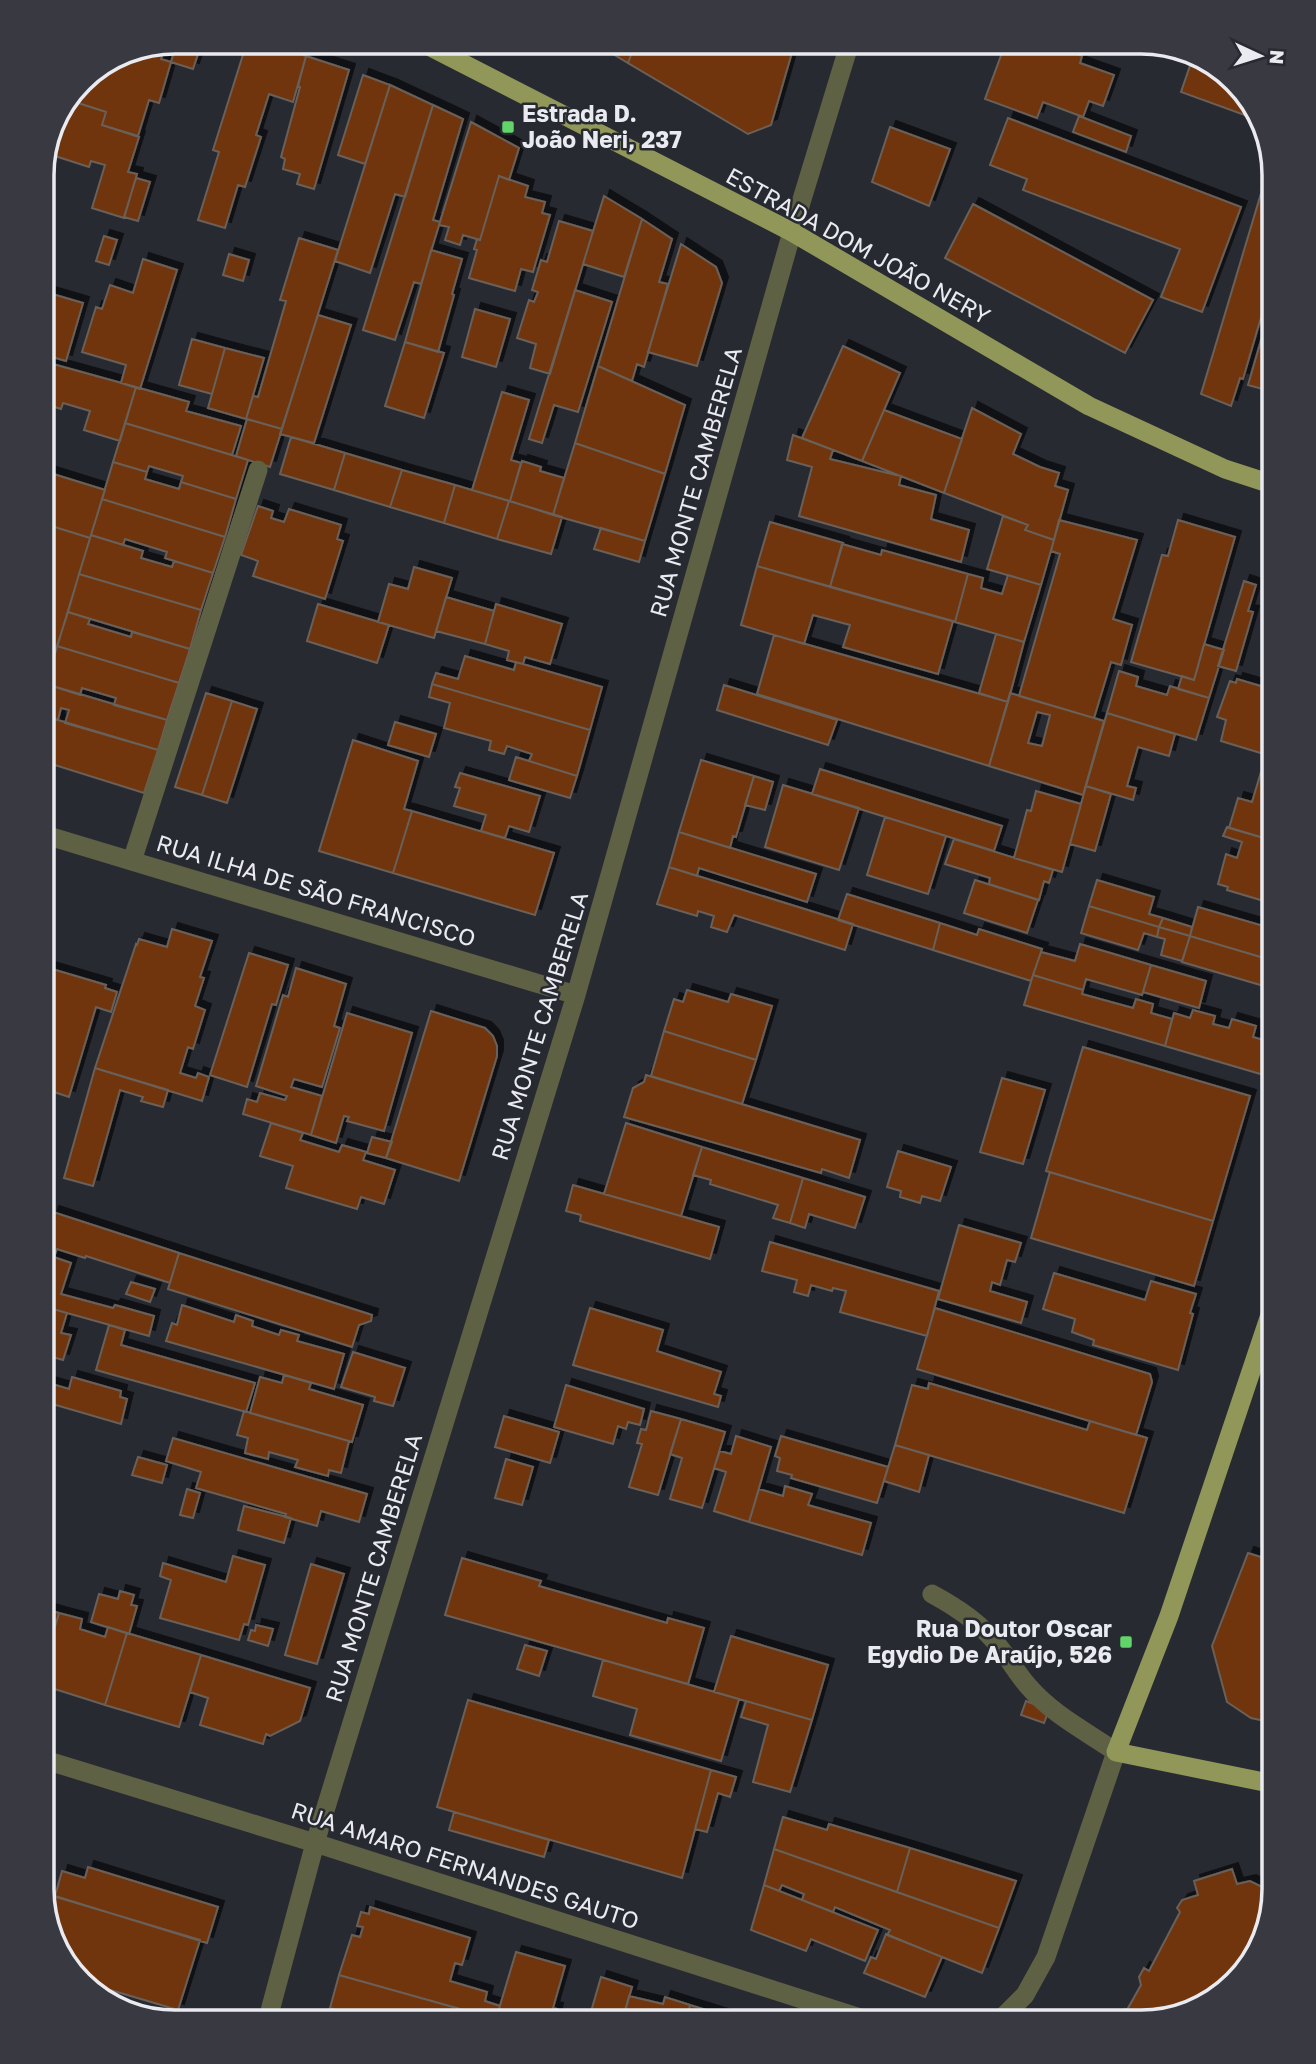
<svg xmlns="http://www.w3.org/2000/svg" width="1316" height="2064" font-family="'Golos Text',sans-serif">
<style>
.building{fill:#703408;stroke:#6a605a;stroke-width:2;fill-rule:evenodd;filter:url(#shadow)}
.lines{fill:none;stroke-linecap:round;stroke-linejoin:round}
.service{stroke:#5e6143;stroke-width:19}
.minor{stroke:#5e6143;stroke-width:19}
.primary{stroke:#919758;stroke-width:19}
.poi-dot{fill:#61d56a;stroke:#282a32;stroke-width:2.5}
.labels{text-anchor:middle;stroke-width:5;stroke-linejoin:round;paint-order:stroke}
.poi-label{font-size:23px;font-weight:bold;fill:#eaebf1;stroke:#282a32;text-anchor:start}
.street-label{font-size:23px;fill:#eaebf1;stroke:#282a32}
.rim{fill:none;stroke:#eaebf1;stroke-width:3.5}
</style>
<defs>
<filter id="shadow"><feDropShadow dx="6" dy="-6" stdDeviation="0" flood-color="#0009"/></filter>
</defs>
<rect width="100%" height="100%" fill="#282a32"/>
<!-- building -->
<path class="building" d="M177 42H202L193 69 171 62Z
M247 42H265L306 56 293 102 269 94 256 135 261 137 245 187 238 185 225 228 198 220 219 152 213 150Z
M593 42H636L628 63Z
M636 42 729 44 795 42 771 125 748 134 628 63Z
M1006 42H1026L1057 54 1060 47 1082 56 1080 63 1114 75 1103 106 1089 101 1083 117 1043 102 1037 118 985 99Z
M166 44 161 59 171 62 159 103 149 100 138 136 102 125 106 112 72 101 81 81 124 52Z
M306 56 349 70 314 189 297 184 300 174 283 169 285 159 281 157 300 87 298 86Z
M1193 57 1215 65 1260 116 1261 121 1181 92Z
M363 75 390 85 365 164 338 155Z
M390 85 433 105 405 197 395 194 370 273 335 261Z
M72 101 106 112 102 125 139 137 128 172 137 174 124 218 92 208 105 165 91 161 89 167 55 156Z
M433 105 463 119 433 220 440 222 421 284 414 282 395 340 363 330Z
M1079 116 1131 136 1126 152 1073 132Z
M1008 118 1241 207 1202 312 1161 297 1180 249 1023 190 1027 179 990 165Z
M471 122 519 148 509 180 499 176 480 240 463 235 460 245 445 240 449 227 439 225Z
M890 127 950 149 929 206 872 182Z
M499 176 528 186 525 197 545 202 542 213 550 215 533 272 521 269 515 291 469 278 477 250 474 249 477 239 480 240Z
M136 178 150 182 138 221 124 217Z
M1265 180 1274 183V273L1243 379 1240 378 1231 406 1201 394Z
M604 196 642 219 624 277 583 264Z
M973 204 1153 300 1125 353 945 258Z
M642 219 672 239 659 282 668 284 644 367 637 364 632 381 598 366Z
M559 221 593 231 550 374 530 368 536 344 517 338 529 300 534 302 538 292 532 290 541 260 547 262Z
M104 236 117 240 109 265 96 261Z
M299 238 338 250 282 429 246 419 253 396 258 397 286 301 280 300Z
M681 244 716 267 722 283 697 366 648 352Z
M431 250 462 259 452 294 454 295 438 352 405 342Z
M229 254 249 260 243 281 223 275Z
M143 259 177 270 140 389 121 383 126 365 82 352 96 307 102 309 110 285 133 293Z
M575 290 612 302 578 412 554 405 542 443 529 439Z
M42 291 83 303 66 361 42 354Z
M1274 307V392L1248 385 1264 330 1267 331Z
M475 309 510 319 496 367 462 357Z
M318 315 351 325 314 443 280 434Z
M192 339 225 348 212 394 179 385Z
M405 342 444 353 424 418 385 406Z
M843 346 900 373 862 461 802 438Z
M225 348 264 358 246 419 208 408Z
M42 361 136 387 120 441 84 430 90 411 63 403 61 409 42 403Z
M598 366 685 405 665 474 575 443Z
M136 387 189 402 186 411 241 426 232 455 125 423Z
M502 392 529 400 511 460 521 463 510 501 472 490Z
M972 408 1021 434 1013 454 1040 467 1059 473 1055 486 1068 490 1054 540 1025 530 1028 525 944 493Z
M884 410 962 439 944 493 862 461Z
M247 419 282 429 270 467 236 456Z
M125 423 248 460 236 499 181 482 183 476 149 466 147 472 113 462Z
M793 435 833 450 830 459 896 475 901 476 899 485 936 495 931 519 969 530 961 562 799 516 812 467 787 460Z
M291 437 345 453 334 490 280 474Z
M575 443 665 474 645 541 553 515Z
M345 453 402 470 390 507 334 490Z
M522 461 541 467 540 471 564 478 553 515 510 501Z
M113 462 147 472 145 479 179 489 181 482 236 499 225 537 102 499Z
M402 470 455 485 444 523 390 507Z
M47 472 105 490 90 538 42 523V478H44Z
M455 485 509 501 497 539 444 523Z
M102 499 225 537 213 573 165 558 167 552 125 539 123 545 91 535Z
M509 501 562 517 551 554 497 539Z
M258 506 273 511 271 518 284 522 289 509 341 525 337 539 343 541 325 599 253 576 258 561 241 555Z
M1003 516 1028 525 1025 530 1054 540 1041 585 987 569Z
M1059 520 1137 540 1113 619 1132 625 1121 665 1111 662 1094 718 1019 696 1060 554 1051 551Z
M1178 520 1235 537 1194 680 1131 662 1162 555 1168 556Z
M770 522 843 543 830 587 757 566Z
M42 523 90 538 47 680 42 678Z
M601 528 645 541 639 562 594 549Z
M91 535 143 551 141 558 172 567 174 561 213 573 201 610 79 574Z
M842 544 881 555 882 550 968 574 955 622 830 587Z
M757 566 953 621 938 674 843 647 850 625 813 615 804 644 741 625Z
M414 567 452 578 434 638 378 622 389 584 408 589Z
M79 574 201 610 190 649 68 612Z
M968 574 983 578 981 588 1002 594 1008 575 1041 585 1024 642 955 622Z
M1244 581 1256 585 1248 611 1253 612 1236 671 1218 666Z
M446 597 494 611 485 644 436 631Z
M318 604 389 625 377 663 307 641Z
M496 604 562 624 550 664 525 657 523 664 507 660 509 651 485 644Z
M68 612 90 619 88 624 131 637 132 632 190 649 179 683 57 646Z
M996 634 1024 642 1008 702 979 693Z
M774 635 1008 702 989 766 757 694Z
M1204 644 1224 650 1209 698 1178 689 1182 676 1194 680Z
M57 646 179 683 167 720 114 705 116 698 82 688 80 695 46 684Z
M465 656 514 670 516 662 602 687 590 730 432 684 436 673 458 679Z
M1119 671 1138 677 1136 686 1167 695 1170 686 1209 698 1196 740 1107 713Z
M1237 679 1274 690V757L1221 741 1226 720 1217 717 1230 681 1236 683Z
M46 684 167 720 158 750 65 723 69 710 61 708 58 720 42 716V697Z
M432 684 590 730 577 776 529 761 532 754 507 746 504 754 489 750 491 741 444 728 450 703 429 697Z
M724 685 837 720 828 745 717 710Z
M206 693 232 701 202 795 175 787Z
M1010 693 1104 721 1083 795 989 766ZM1037 712 1050 715 1042 746 1028 743Z
M232 701 257 709 227 803 202 795Z
M1107 713 1175 734 1169 756 1138 747 1127 786 1136 788 1133 800 1086 786Z
M48 717 158 750 144 793 42 761V736Z
M395 722 436 734 429 757 388 745Z
M353 740 418 761 404 809 412 811 393 873 319 851Z
M516 757 577 776 570 798 509 780Z
M701 760 754 776 736 837 733 836 730 848 679 832Z
M820 769 1002 826 994 851 812 794Z
M1261 772 1274 776V841L1229 828 1238 798 1252 802Z
M460 773 540 796 529 832 509 826 505 838 481 831 486 815 454 806 460 788 455 787Z
M754 776 773 782 765 810 745 805Z
M783 785 859 808 839 870 765 847Z
M1086 786 1111 794 1095 851 1070 844Z
M1036 791 1081 804 1062 872 1014 858 1027 810 1031 811Z
M412 811 554 853 535 915 393 873Z
M885 817 946 836 928 894 867 875Z
M1227 827 1274 841V904L1227 890 1228 887 1218 884 1226 854 1237 858 1242 842 1223 836Z
M679 832 816 874 807 902 699 868 697 876 669 867Z
M954 839 1053 870 1049 883 1044 881 1039 900 989 884 990 878 945 864Z
M669 867 853 924 845 950 734 915 727 932 711 927 714 916 698 911 697 916 657 904Z
M975 880 1038 900 1027 933 964 913Z
M1097 880 1154 897 1149 914 1163 918 1159 927 1089 906Z
M847 894 940 923 933 950 838 920Z
M1089 906 1159 927 1157 937 1144 933 1138 950 1081 933Z
M1198 907 1274 929V961L1190 936Z
M1163 918 1192 927 1190 936 1159 927Z
M940 923 977 935 979 929 1042 949 1031 981 933 950Z
M1159 927 1190 936 1182 961 1161 955 1165 939 1157 937Z
M172 929 212 941 200 977 204 978 195 1006 205 1010 193 1049 188 1047 180 1073 196 1078 198 1073 209 1077 202 1101 95 1068 136 944 137 945 139 939 167 947Z
M1190 936 1274 961V989L1182 962Z
M1080 944 1151 965 1142 995 1086 979 1083 990 1033 975 1041 952 1075 961Z
M249 953 288 965 276 1005 272 1004 247 1087 210 1075Z
M1151 965 1206 981 1199 1008 1143 992Z
M42 966 106 985 105 988 117 992 111 1012 96 1007 69 1097 42 1088 44 1076H42Z
M296 968 346 984 334 1026 340 1028 322 1087 294 1079 291 1087 322 1096 311 1135 243 1114 247 1099 257 1102 260 1093 285 1100 287 1096 256 1086 283 995 288 997Z
M1033 975 1083 990 1082 994 1133 1008 1136 999 1153 1004 1151 1013 1172 1019 1165 1046 1024 1005Z
M687 990 728 1002 731 994 772 1006 756 1060 664 1031 674 999 683 1002Z
M1193 1010 1215 1016 1213 1024 1229 1028 1232 1019 1256 1026 1253 1037 1274 1043V1078L1165 1046 1174 1013 1190 1018Z
M431 1011 485 1028 493 1036 497 1046V1056L459 1181 386 1158Z
M347 1013 412 1033 384 1131 347 1121 349 1117 344 1116 336 1143 311 1135Z
M664 1031 756 1060 742 1104 651 1076Z
M1083 1047 1250 1096 1213 1221 1046 1171Z
M95 1068 168 1090 163 1107 141 1101 143 1097 120 1090 93 1186 64 1178Z
M646 1075 860 1140 849 1178 822 1169 821 1173 624 1117 633 1088 644 1082Z
M1002 1078 1045 1090 1023 1164 980 1152Z
M271 1123 303 1133 300 1140 339 1152 342 1145 366 1152 363 1160 395 1170 384 1204 361 1197 357 1209 286 1188 293 1166 260 1156Z
M626 1123 702 1147 681 1216 604 1194Z
M372 1137 392 1142 386 1158 367 1153Z
M702 1147 803 1178 790 1223 773 1218 778 1205 710 1184 711 1180 693 1175Z
M898 1151 951 1167 940 1201 922 1196 920 1203 900 1197 901 1191 887 1187Z
M1050 1172 1213 1221 1194 1286 1031 1238Z
M803 1178 865 1197 855 1228 809 1214 805 1228 790 1223Z
M573 1185 719 1227 710 1259 580 1221 581 1215 566 1211Z
M53 1212 179 1253 170 1283 86 1256 85 1258 57 1249 54 1257 42 1253Z
M959 1225 1021 1243 1015 1262 1007 1260 1000 1285 992 1282 990 1291 1027 1302 1021 1323 938 1299Z
M770 1242 939 1291 927 1336 840 1312 846 1291 833 1288 832 1291 811 1285 808 1296 794 1292 797 1280 762 1271Z
M42 1253 71 1263 61 1294 113 1308 115 1305 154 1316 149 1336 42 1306Z
M179 1253 372 1315 371 1321 359 1325 352 1347 168 1289Z
M1054 1273 1145 1300 1151 1281 1196 1294 1190 1313 1193 1314 1178 1370 1093 1345 1094 1340 1072 1332 1075 1319 1043 1309Z
M131 1282 155 1289 150 1302 126 1294Z
M182 1305 234 1322 236 1315 253 1321 252 1326 279 1335 281 1330 299 1335 297 1341 344 1354 334 1389 166 1341 172 1323 177 1325Z
M42 1306 67 1313 61 1333 71 1335 63 1360 42 1354Z
M590 1308 663 1330 657 1351 721 1372 714 1394 721 1396 718 1407 573 1365Z
M935 1308 1150 1374 1152 1382 1136 1435 917 1369Z
M109 1325 125 1330 121 1345 255 1383 246 1412 96 1370Z
M353 1352 405 1368 393 1406 374 1401 375 1397 341 1387Z
M284 1375 311 1383 309 1389 363 1405 352 1442 250 1413 260 1377 282 1383Z
M72 1377 121 1391 120 1397 127 1399 121 1424 42 1401V1381L69 1389Z
M929 1383 1087 1430 1090 1421 1147 1438 1124 1513 895 1445 912 1385 928 1389Z
M566 1385 644 1409 640 1425 628 1422 626 1429 618 1426 613 1444 554 1427Z
M244 1411 349 1441 341 1473 329 1470 328 1476 295 1467 298 1460 269 1452 268 1459 245 1453 248 1438 237 1435Z
M651 1411 681 1419 658 1495 629 1487 642 1444 637 1443 641 1429 646 1430Z
M504 1416 559 1432 550 1463 495 1447Z
M681 1419 725 1432 702 1508 670 1499 682 1458 670 1454Z
M736 1436 771 1447 749 1522 714 1511 726 1472 714 1468 720 1451 731 1454Z
M781 1436 888 1467 877 1503 791 1478 792 1475 777 1471 780 1458 775 1456Z
M173 1438 367 1494 359 1522 321 1511 317 1526 285 1517 286 1514 196 1488 201 1472 166 1461Z
M895 1445 929 1455 919 1492 884 1481Z
M138 1457 167 1465 162 1483 132 1475Z
M506 1459 533 1467 522 1505 495 1498Z
M1274 1483V1520L1262 1515Z
M785 1486 812 1494 808 1505 871 1523 862 1555 749 1522 759 1489 783 1496Z
M187 1489 200 1493 193 1518 180 1515Z
M244 1506 291 1518 284 1543 238 1530Z
M1274 1530V1622L1271 1629 1274 1630V1723L1251 1718 1227 1702 1212 1646 1248 1553 1264 1558Z
M233 1556 265 1565 248 1625 244 1624 239 1640 160 1618 171 1580 160 1576 163 1563 226 1582Z
M462 1558 541 1581 539 1586 667 1623 668 1618 704 1628 688 1684 445 1615Z
M311 1564 344 1574 317 1664 285 1655Z
M120 1591 134 1595 131 1605 137 1606 129 1634 91 1622 99 1594 118 1599Z
M42 1608 59 1613 42 1671Z
M59 1613 82 1619 80 1629 105 1637 108 1627 127 1633 105 1705 42 1685V1671Z
M256 1625 273 1629 268 1646 248 1640 251 1630 255 1631Z
M127 1633 201 1655 179 1727 105 1705Z
M731 1636 828 1665 812 1720 714 1692Z
M525 1645 547 1651 539 1676 517 1669Z
M201 1655 310 1688 300 1721 270 1736 266 1734 263 1744 200 1725 208 1698 190 1692Z
M603 1660 739 1699 721 1761 630 1735 637 1709 593 1696Z
M468 1700 711 1770 682 1878 437 1807Z
M746 1701 812 1720 790 1792 753 1782 768 1725 741 1717Z
M1026 1701 1049 1710 1044 1723 1021 1715Z
M711 1770 736 1777 730 1797 718 1793 707 1832 695 1829Z
M454 1812 549 1840 544 1857 449 1830Z
M783 1817 827 1830 829 1824 910 1848 897 1892 774 1849Z
M910 1848 1016 1881 999 1928 897 1892Z
M774 1849 999 1928 982 1973 887 1935 890 1930 835 1907 833 1912 802 1900 804 1894 782 1885 779 1891 764 1885Z
M88 1867 218 1907 207 1943 55 1896 62 1871 85 1878Z
M1232 1869 1237 1884 1250 1881 1262 1887 1268 1885 1274 1889 1252 1963 1200 2008 1146 2021 1127 2010 1141 1985 1139 1977 1144 1968 1149 1971 1180 1912 1177 1908 1182 1900 1198 1895 1194 1881Z
M764 1885 878 1930 865 1961 811 1939 806 1951 751 1930Z
M43 1893 200 1940 178 2010 87 1983 56 1948Z
M370 1907 470 1938 462 1965 455 1963 450 1981 487 1992 485 2001 500 2006 496 2019 339 1975 352 1935 360 1937 363 1927 357 1926 361 1912 369 1914Z
M886 1934 942 1957 925 1997 864 1973 871 1957 876 1959Z
M516 1952 565 1966 553 2008 557 2009 554 2022H505L496 2019Z
M339 1975 460 2009 456 2022H338L341 2011 330 2008Z
M601 1977 632 1987 622 2022H588Z
M629 1996 663 2004 665 1997 690 2005 686 2022H622Z
M690 2005 745 2022H686Z
M460 2009 496 2019 505 2022H456Z
M1125 2009 1127 2010 1146 2021 1118 2022Z"/>
<g class="lines">
<!-- service -->
<path class="service" d="M132 861 258 470
M932 1594C958 1608 982 1624 1000 1648 1010 1660 1018 1675 1029 1687 1052 1714 1087 1732 1116 1752"/>
<!-- minor -->
<path class="minor" d="M42 834 576 995
M42 1759 315 1843 873 2022
M267 2022 315 1843 576 995 792 232 850 42
M998 2022 1025 1995 1046 1957 1116 1752"/>
<!-- primary -->
<path class="primary" d="M421 42 792 232 1089 406 1225 469 1274 485
M1274 1784 1116 1752 1169 1616 1274 1303"/>
</g>
<!-- markers -->
<g class="poi-dot">
<rect x="501" y="120" width="14" height="14" rx="3.5"/>
<rect x="1119" y="1635" width="14" height="14" rx="3.5"/>
</g>
<g class="labels">
<!-- poi labels -->
<g class="poi-label">
<text x="522" y="122">Estrada D.<tspan x="522" dy="26">João Neri, 237</tspan></text>
<text x="1112" y="1637" text-anchor="end">Rua Doutor Oscar<tspan x="1112" dy="26">Egydio De Araújo, 526</tspan></text>
</g>
<!-- street labels -->
<g class="street-label">
<text transform="translate(858 246) rotate(29)" y="8">ESTRADA DOM JOÃO NERY</text>
<text transform="translate(696 482) rotate(-74)" y="8">RUA MONTE CAMBERELA</text>
<text transform="translate(316 891) rotate(17)" y="8">RUA ILHA DE SÃO FRANCISCO</text>
<text transform="translate(540 1026) rotate(-73)" y="8">RUA MONTE CAMBERELA</text>
<text transform="translate(374 1568) rotate(-73)" y="8">RUA MONTE CAMBERELA</text>
<text transform="translate(465 1866) rotate(18)" y="8">RUA AMARO FERNANDES GAUTO</text>
</g>
</g>
<!-- crop -->
<path d="M0 0H1316V2064H0ZM175 54H1141A121 121 0 0 1 1262 175V1889A121 121 0 0 1 1141 2010H175A121 121 0 0 1 54 1889V175A121 121 0 0 1 175 54Z" fill="#383941" fill-rule="evenodd"/>
<path class="rim" d="M175 54H1141A121 121 0 0 1 1262 175V1889A121 121 0 0 1 1141 2010H175A121 121 0 0 1 54 1889V175A121 121 0 0 1 175 54Z"/>
<!-- north arrow -->
<g transform="translate(1260 56) rotate(94)" stroke="#282a32" stroke-width="5" paint-order="stroke">
<path d="M0-5L12 26L0 18L-12 26Z" fill="#eaebf1"/>
<text y="-10" font-size="19" font-weight="bold" text-anchor="middle" fill="#eaebf1">N</text>
</g>
</svg>
